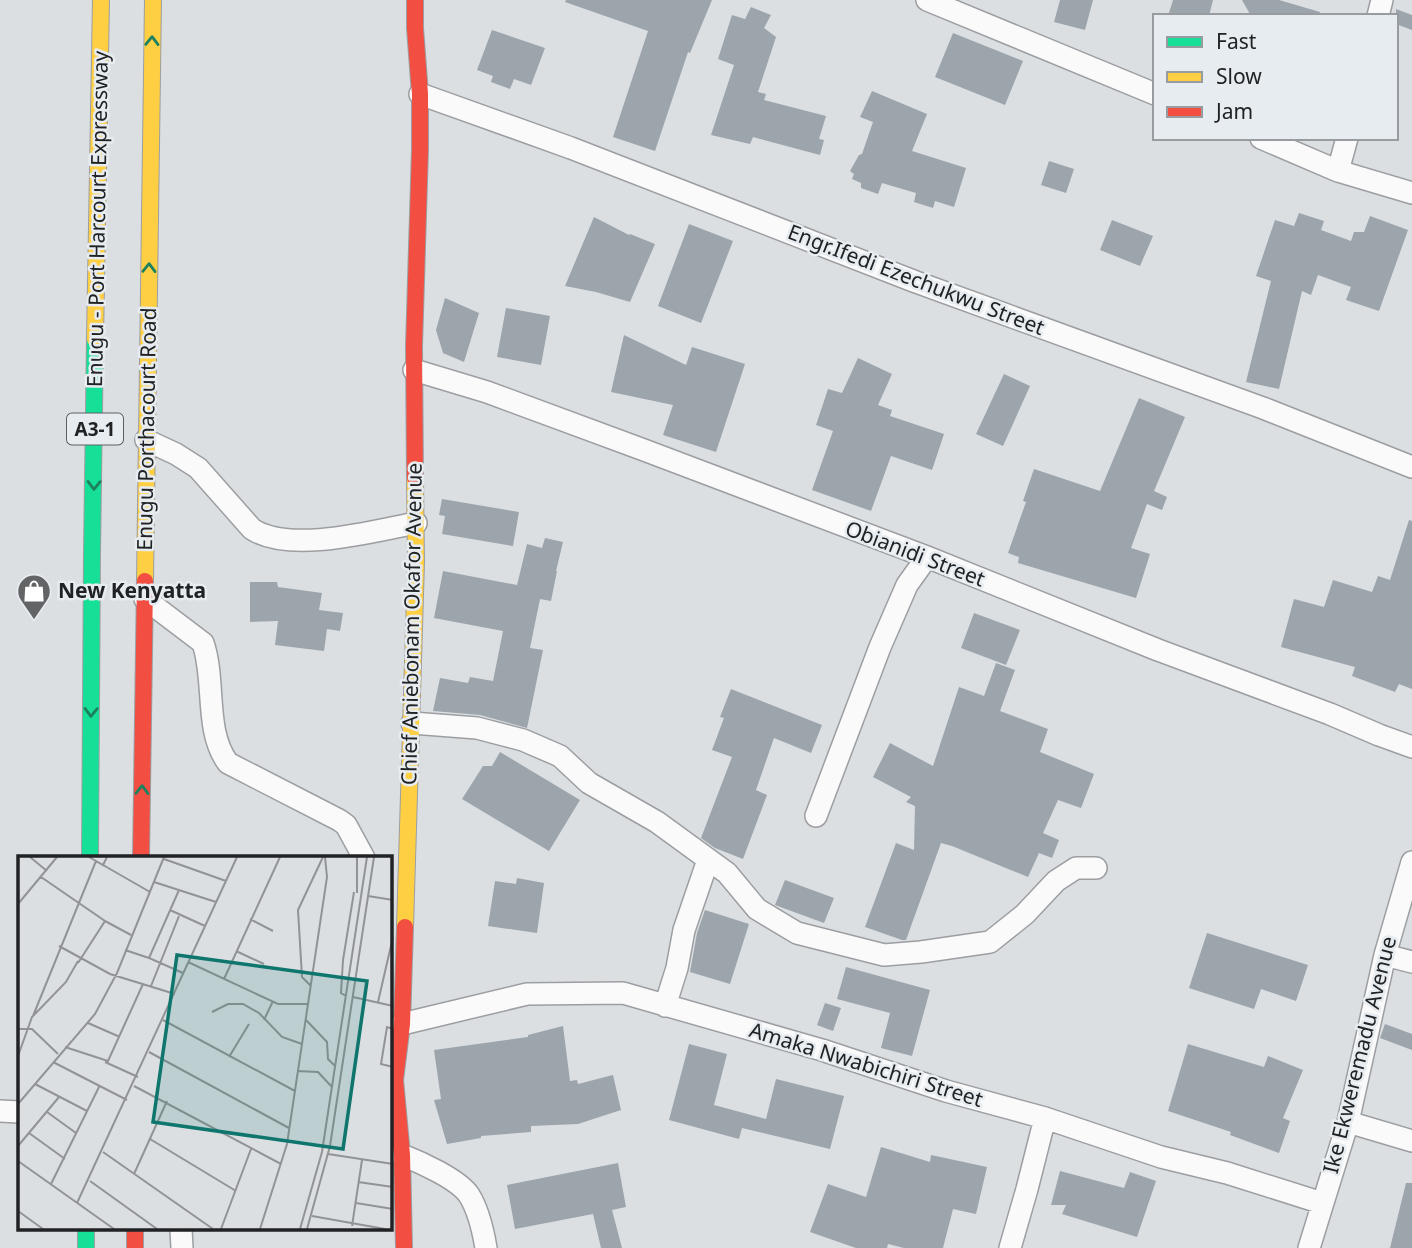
<svg xmlns="http://www.w3.org/2000/svg" width="1412" height="1248" font-family="'Noto Sans',sans-serif">
<style>
.building{fill:#9ca4ac}
.lines{fill:none;stroke-linecap:round;stroke-linejoin:round}
.street-casing{stroke:#9c9ea1;stroke-width:24}
.fast-casing{stroke:#9c9ea1;stroke-width:18}
.slow-casing{stroke:#9c9ea1;stroke-width:18}
.jam-casing{stroke:#9c9ea1;stroke-width:18}
.street{stroke:#fafafb;stroke-width:21}
.fast{stroke:#16e098;stroke-width:16}
.slow{stroke:#ffcf43;stroke-width:16}
.jam{stroke:#f24e42;stroke-width:16}
.oneway{stroke:#1c815e}
.labels{text-anchor:middle;stroke-width:5;stroke-linejoin:round;paint-order:stroke}
.shield{fill:#e7ecf1;stroke:#5c5f62;stroke-width:2}
.shield-label{font-size:19px;font-weight:bold;fill:#212224}
.street-label{font-size:21px;fill:#212224;stroke:#e7ecf1}
.poi-label{font-size:21px;font-weight:bold;fill:#212224;stroke:#e7ecf1;text-anchor:start}
.inset-road{fill:none;stroke:#919396;stroke-width:2}
.view{fill:#0f766e;fill-opacity:0.15;stroke:#0f766e;stroke-width:3.5}
.inset-edge{fill:none;stroke:#212224;stroke-width:3.5}
</style>
<rect width="100%" height="100%" fill="#dcdfe2"/>
<!-- building -->
<path class="building" d="M566 0H712L690 53 688 52 655 151 613 137 648 31 565 2Z
M1060 0H1093L1085 30 1054 22Z
M1173 0H1213L1209 16H1168Z
M1242 0H1279L1320 12 1319 16H1251Z
M751 7 771 15 764 28 776 37 758 92 766 94 764 100 826 116 819 139 824 140 820 155 753 137 750 144 711 135 734 65 718 59 732 15 745 19Z
M1396 9 1412 15V30L1396 24Z
M492 30 545 48 531 85 514 79 510 89 491 82 493 76 477 70Z
M953 33 1023 61 1005 105 935 77Z
M872 91 927 114 912 151 966 168 954 207 935 201 933 208 914 202 916 193 882 183 878 194 861 188V183L852 179 854 174 850 171 859 155 862 154 873 122 860 117Z
M1049 161 1074 169 1066 193 1041 185Z
M1299 213 1324 221 1321 230 1351 241 1354 232H1364L1370 216 1408 230 1379 311 1346 300 1351 287 1318 275 1311 295 1302 291 1279 389 1246 382 1271 281 1256 276 1275 220 1294 226Z
M594 217 629 235 630 234 655 244 630 302 596 292 565 286Z
M1112 220 1153 236 1140 266 1100 250Z
M689 224 733 241 701 323 658 306Z
M445 298 479 313 464 362 443 353 436 330Z
M506 308 550 316 541 365 497 357Z
M624 335 686 365 692 347 745 364 716 452 663 435 673 405 611 392Z
M858 358 892 374 878 405 892 410 890 416 944 434 932 470 891 456 871 511 812 490 833 431 816 425 828 389 842 393Z
M1004 374 1030 386 1003 446 976 434Z
M1139 398 1185 417 1154 491 1167 497 1162 510 1147 504 1131 548 1150 554 1136 598 1018 563 1019 557 1008 553 1026 502 1023 501 1034 469 1100 491Z
M442 499 519 512 513 546 442 534 445 516 439 515Z
M1409 520 1412 521V689L1399 684 1395 692 1352 676 1355 667 1281 647 1294 599 1324 607 1333 580 1372 592 1378 576 1390 580Z
M545 538 563 542 556 571H557L551 601 540 599 530 648 543 650 527 728 480 715 433 711 440 678 468 683 470 677 493 681 503 631 434 618 443 571 517 585 527 544 542 548Z
M250 582H277L278 587 322 593 319 610 343 613 340 631 327 629 324 651 275 645 278 621 250 622Z
M974 613 1020 630 1006 665 961 648Z
M996 663 1015 670 1000 711 1048 729 1040 752 1094 774 1081 808 1058 800 1043 833 1059 840 1052 858 1039 853 1028 877 952 846 941 843 906 940H902L865 927 896 843 914 850 915 806 906 802 911 797 873 777 890 743 933 766 959 687 984 696Z
M731 689 822 725 811 753 774 738 756 790 767 795 743 859 715 848 701 838 732 757 712 750 724 718 720 717Z
M500 752 580 800 549 851 462 799 483 766H492Z
M517 878 544 883 537 933 488 926 495 881 516 884Z
M785 880 834 898 824 923 775 905Z
M705 910 749 924 730 984 690 972 697 933Z
M1207 933 1308 965 1296 1001 1261 989 1254 1009 1189 988Z
M846 967 930 990 912 1056 881 1048 890 1013 837 999Z
M825 1003 841 1008 833 1031 817 1025Z
M1385 1024 1412 1034V1050L1380 1038Z
M563 1026 570 1081 577 1080 578 1084 613 1075 621 1110 578 1124 531 1126V1132L481 1136V1138L447 1144 434 1100 441 1099 434 1050 528 1037V1035Z
M689 1044 727 1054 714 1105 766 1119 776 1079 844 1096 830 1149 742 1128 739 1139 669 1120Z
M1188 1044 1264 1067 1268 1056 1303 1070 1283 1118 1290 1121 1279 1153 1230 1135 1231 1132 1168 1111Z
M881 1147 930 1162 931 1155 987 1167 976 1214 953 1209 943 1248H904L888 1244 887 1248H856L810 1232 828 1184 866 1197Z
M618 1163 626 1207 612 1210 622 1248H601L593 1214 515 1229 507 1185Z
M1060 1171 1124 1188 1130 1172 1156 1181 1137 1237 1062 1214 1066 1205H1051Z
M1406 1183H1412V1248H1390Z"/>
<g class="lines">
<!-- street casing -->
<g class="street-casing">
<path id="street" d="M927 0 1155 94
M1378 16 1382 0
M420 94 571 148 916 282 1263 408 1412 467
M1261 138 1338 171 1412 193
M1338 171 1347 138
M414 370 487 392 644 450 927 557 1158 650 1330 714 1379 735 1412 747
M146 440 176 454 198 468 252 529C290 554 374 531 416 523
M145 599 203 643C216 681 204 731 228 763L339 820 346 825 364 858
M412 723 477 728 523 740 560 756 589 783 657 822 727 873 757 909 797 933 884 955 921 952 990 942 1025 914 1056 881 1076 868H1096
M816 816 880 647 907 585 927 557
M1385 955 1412 962
M665 1006 677 968 684 930 708 860
M402 1024 527 994 623 993 822 1050 946 1091 1045 1118 1161 1157 1227 1173 1322 1203
M0 1111 19 1112
M1348 1122 1412 1141
M402 1155C420 1162 458 1179 469 1195 479 1211 483 1230 486 1248
M181 1229 182 1248
M1010 1248 1027 1189 1045 1118
M1309 1248 1348 1122 1385 955 1412 862"/>
</g>
<!-- fast casing -->
<g class="fast-casing">
<path id="fast" d="M90 858 92 552 95 339
M86 1229V1248"/>
</g>
<!-- slow casing -->
<g class="slow-casing">
<path id="slow" d="M95 339 101 0
M145 581 153 0
M405 927 416 562 415 478"/>
</g>
<!-- jam casing -->
<g class="jam-casing">
<path id="jam" d="M415 0V28L420 94V149L414 346 415 478
M141 858 145 581
M135 1229V1248
M404 1248 402 1155 395 1080 402 1024 405 927"/>
</g>
<!-- street -->
<use href="#street" class="street"/>
<!-- fast -->
<use href="#fast" class="fast"/>
<!-- slow -->
<use href="#slow" class="slow"/>
<!-- jam -->
<use href="#jam" class="jam"/>
</g>
<!-- one-way arrows -->
<defs><path id="oneway-chevron" d="M-2-3.5L2.5 0L-2 3.5" fill="none" stroke-width="1.6" stroke-linecap="round" stroke-linejoin="round" transform="scale(1.75)"/></defs>
<g class="oneway">
<use href="#oneway-chevron" transform="translate(152 41) rotate(-89)"/>
<use href="#oneway-chevron" transform="translate(149 268) rotate(-89)"/>
<use href="#oneway-chevron" transform="translate(94 485) rotate(91)"/>
<use href="#oneway-chevron" transform="translate(91 712) rotate(91)"/>
<use href="#oneway-chevron" transform="translate(142 790) rotate(-89)"/>
</g>
<!-- icons -->
<defs>
<g id="shop-pin" transform="scale(1.75)"><path d="M0 17L-7.5 6A9.5 9.5 0 1 1 7.5 6Z" fill="#626466" stroke="#e7ecf1"/><path d="M-5-2.5h2.3a2.7 3.5 0 0 1 5.4 0H5L5.5 6h-11ZM-1.5-2.5h3a1.5 2.3 0 0 0-3 0Z" fill="#fff"/></g>
</defs>
<g fill-rule="evenodd">
<use href="#shop-pin" x="34" y="591"/>
</g>
<g class="labels">
<!-- shield labels -->
<rect class="shield" x="67" y="413.5" width="56" height="31" rx="5"/>
<g class="shield-label">
<text x="95" y="436">A3-1</text>
</g>
<!-- street labels -->
<g class="street-label">
<text transform="translate(98 219) rotate(-89)" y="7">Enugu - Port Harcourt Expressway</text>
<text transform="translate(916 280) rotate(21)" y="7">Engr.Ifedi Ezechukwu Street</text>
<text transform="translate(147 429) rotate(-89)" y="7">Enugu Porthacourt Road</text>
<text transform="translate(915 554) rotate(21)" y="7">Obianidi Street</text>
<text transform="translate(412 624) rotate(-89)" y="7">Chief Aniebonam Okafor Avenue</text>
<text transform="translate(1360 1055) rotate(-76)" y="7">Ike Ekweremadu Avenue</text>
<text transform="translate(866 1065) rotate(17)" y="7">Amaka Nwabichiri Street</text>
</g>
<!-- poi labels -->
<g class="poi-label">
<text x="58" y="598">New Kenyatta</text>
</g>
</g>
<!-- overview -->
<g transform="translate(18 856)">
<rect width="374" height="374" fill="#dcdfe2"/>
<path class="inset-road" d="M12 1 29 15M71 1 85 9 89 1M339 1V37M146 3 208 25M85 9 132 36M23 21 87 65 60 107M136 26 198 46M161 34 131 102 165 117M350 40 375 44M0 48 39 1M152 54 187 70M232 63 255 75M87 65 113 79M41 90 92 118 157 138M107 94 131 102M218 95 246 108M170 106 260 148H291M206 123 262 1M133 130 161 60M293 130 284 121 280 54 305 1M328 140 323 137 325 104 336 36M335 141 375 150M360 146 375 81M194 156 210 148H225L241 157 264 181 284 188M15 160 78 5M145 164 277 235M246 164 255 145M288 164 309 186 310 203 317 210M70 167 102 181M0 173H14L40 198M375 173 369 171 363 208 375 211M47 191 90 205 125 128M131 196 271 272M0 200 14 161 48 126 60 105M211 201 231 168M35 206 109 244M87 206 120 221M279 215 300 216 314 231M17 228 69 255M116 230 263 308M0 248 77 158 99 117 146 1M29 256 58 277M11 277 47 303M132 283 218 335M0 290 41 241M85 296 195 373M310 298 375 308M0 305 96 373M116 318 149 245M72 325 139 373M340 326 375 331M33 328 82 229M59 347 219 1M338 347 375 353M0 355 25 373M294 360 367 373M334 370 344 304M203 373 233 293M242 373 269 288 309 21 307 1M282 373 304 296 349 1M289 373 312 290 356 1"/>
<path class="view" d="M159 99 349 125 325 293 135 266Z"/>
<rect width="374" height="374" class="inset-edge"/>
</g>
<!-- legend -->
<rect x="1153" y="14" width="245" height="126" fill="#e7ecf1" stroke="#989b9f" stroke-width="2"/>
<rect x="1167" y="37" width="35" height="10" fill="#16e098" stroke="#989b9f" stroke-width="2"/>
<text x="1216" y="49" font-size="21" fill="#212224">Fast</text>
<rect x="1167" y="72" width="35" height="10" fill="#ffcf43" stroke="#989b9f" stroke-width="2"/>
<text x="1216" y="84" font-size="21" fill="#212224">Slow</text>
<rect x="1167" y="107" width="35" height="10" fill="#f24e42" stroke="#989b9f" stroke-width="2"/>
<text x="1216" y="119" font-size="21" fill="#212224">Jam</text>
</svg>
